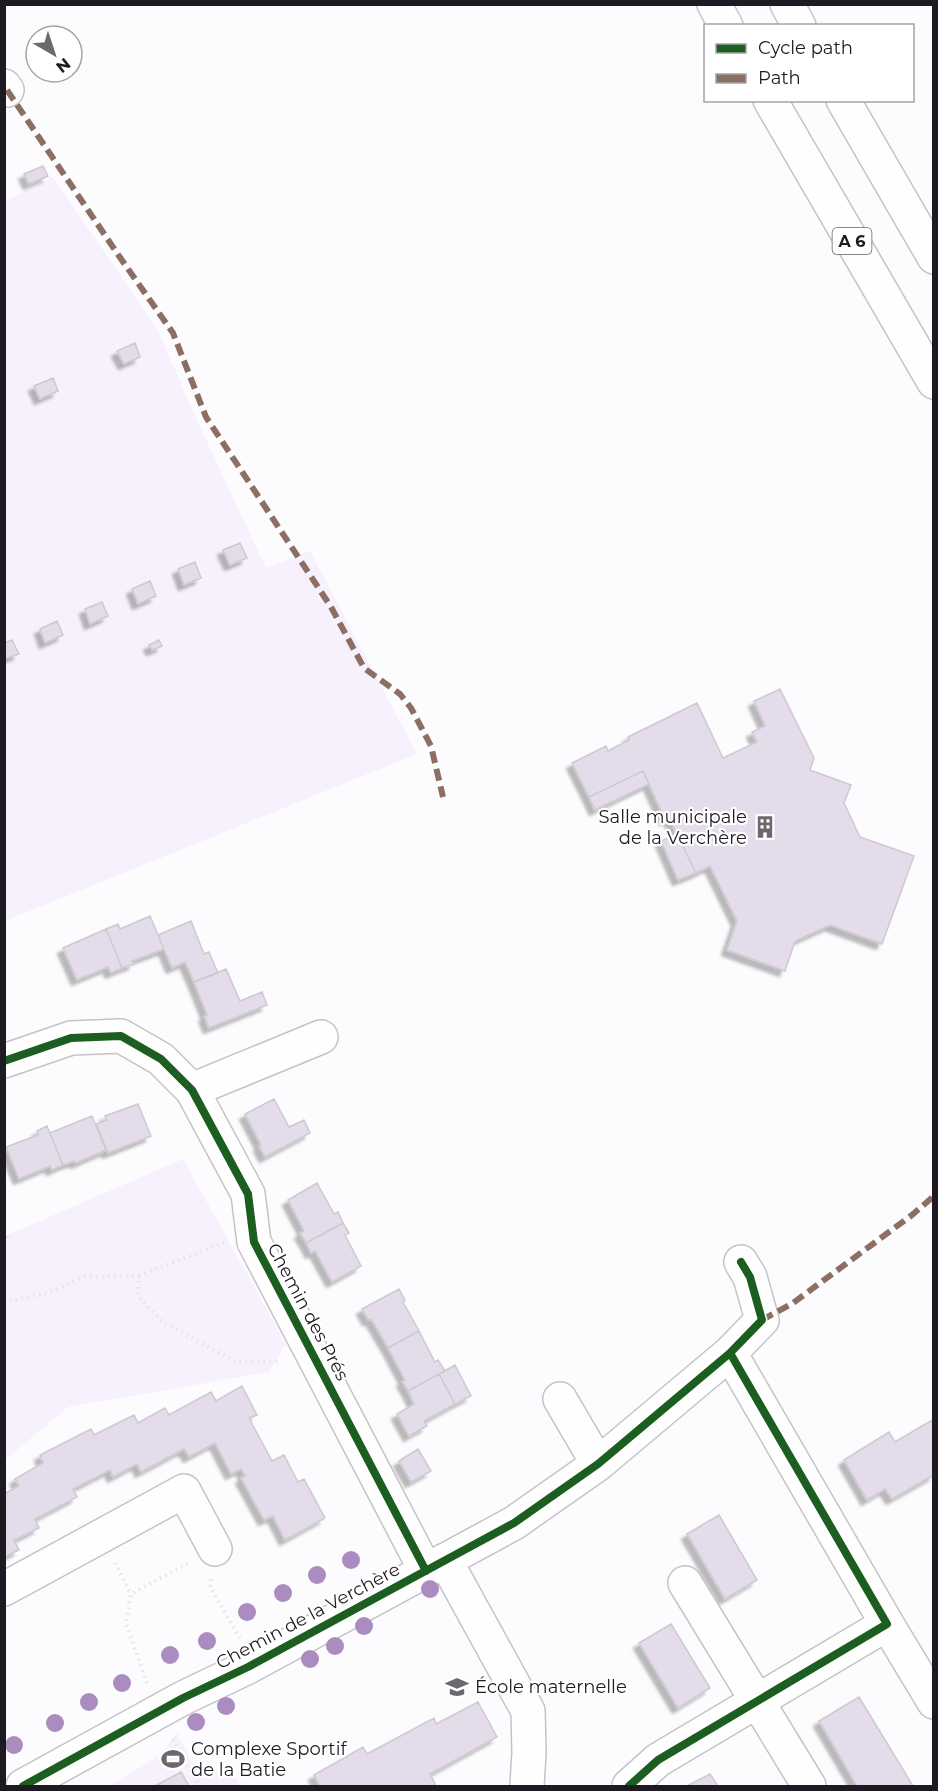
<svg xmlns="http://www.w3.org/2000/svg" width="938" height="1791" font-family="Montserrat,sans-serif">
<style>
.green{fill:#f6f1fc}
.building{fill:#e4dbeb;stroke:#cccace;stroke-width:1.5;filter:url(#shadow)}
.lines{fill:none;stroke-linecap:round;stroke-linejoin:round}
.minor-casing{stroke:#c6c3c8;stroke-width:36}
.highway-casing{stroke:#c6c3c8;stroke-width:36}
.path{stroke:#e5e5e5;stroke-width:4;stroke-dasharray:1.5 4.5;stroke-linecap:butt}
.minor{stroke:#fffeff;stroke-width:33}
.highway{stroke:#fffeff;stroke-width:33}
.quiet{stroke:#8d6e63;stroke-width:6;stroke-dasharray:12 6;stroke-linecap:butt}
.cycleway-casing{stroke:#fff;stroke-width:11}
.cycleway{stroke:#1b5e20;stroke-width:8}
.tree{fill:#ab8cc0}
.labels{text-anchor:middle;stroke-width:4.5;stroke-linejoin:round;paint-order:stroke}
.shield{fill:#fff;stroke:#625f64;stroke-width:1.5}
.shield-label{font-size:16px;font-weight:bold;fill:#1e1a21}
.poi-label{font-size:18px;fill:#1e1a21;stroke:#fff;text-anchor:start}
.street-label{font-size:18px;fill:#1e1a21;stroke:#fff}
</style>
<defs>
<filter id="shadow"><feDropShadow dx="-5.5" dy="5.5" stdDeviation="1.5" flood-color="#0004"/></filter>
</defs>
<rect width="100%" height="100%" fill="#fcfbfd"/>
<!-- green -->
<path class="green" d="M53 177 157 329 200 427 266 568 310 551 417 754 5 921V201Z
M183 1159 286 1344 269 1372 68 1407 5 1460V1236Z
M177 1733 201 1778 228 1765 240 1786H109L159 1756Z"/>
<!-- building -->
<path class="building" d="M43 166 48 176 29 184 24 174Z
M135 343 140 357 124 364 117 351Z
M53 378 58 391 40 399 34 386Z
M240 543 247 558 230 565 223 550Z
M195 562 201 578 184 585 178 569Z
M150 581 156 596 138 604 132 589Z
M102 602 108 616 90 624 85 609Z
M57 621 63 635 45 643 40 629Z
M12 640 19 654 4 659V643Z
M159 640 162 646 152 650 149 645Z
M780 689 814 758 810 770 851 785 844 803 860 837 914 856 882 944 830 925 795 941 785 971 727 950 737 921 710 866 696 873 669 818 665 820 643 771 589 797 572 763 606 746 608 751 629 740 628 737 697 703 723 758 757 742 752 732 765 726 754 701Z
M643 771 649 784 595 810 589 797Z
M677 834 696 873 678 880 661 841Z
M150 916 164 949 132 961 134 964 122 968 106 929 118 924 120 929Z
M191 921 204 954 209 952 218 973 194 982 185 962 172 968 158 935Z
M106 929 122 968 111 973 108 967 77 980 63 948Z
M226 969 240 1001 262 992 267 1005 209 1028 204 1016 207 1015 194 982Z
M274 1099 289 1127 304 1120 310 1133 265 1157 259 1146 261 1145 245 1114Z
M138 1104 151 1136 108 1153 96 1124 107 1120 105 1116Z
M92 1116 106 1150 76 1163 74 1161 63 1165 50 1133Z
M47 1126 63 1165 52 1170 50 1166 19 1179 6 1147 38 1135 37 1131Z
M317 1183 334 1214 338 1212 343 1223 306 1243 300 1233 304 1231 288 1200Z
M343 1223 349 1233 345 1235 361 1266 332 1282 315 1251 311 1253 306 1243Z
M399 1289 405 1300 403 1302 419 1331 388 1348 371 1319 368 1320 362 1309Z
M419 1331 435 1362 438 1360 445 1371 408 1391 402 1381 405 1380 388 1348Z
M455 1365 471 1396 455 1404 439 1374Z
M439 1374 455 1404 424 1421 427 1426 409 1436 397 1414 414 1404 408 1391Z
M242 1386 257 1415 249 1418 272 1461 284 1455 298 1482 304 1479 325 1518 285 1540 273 1516 264 1520 241 1478 245 1476 241 1469 231 1474 215 1443 189 1457 184 1449 141 1472 137 1464 113 1477 110 1470 73 1489 77 1497 35 1519 39 1528 14 1540 19 1550 4 1557V1494L19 1486 15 1479 43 1463 40 1455 91 1429 94 1435 134 1415 138 1423 165 1408 169 1415 211 1392 216 1401Z
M934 1419V1475L892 1499 885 1489 867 1500 844 1460 889 1432 895 1442Z
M418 1449 431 1471 411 1482 399 1461Z
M719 1515 757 1580 725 1599 687 1534Z
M671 1624 710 1688 678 1708 639 1643Z
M859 1697 913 1786H857L819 1721Z
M478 1702 497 1737 430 1774 436 1786H320L314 1775 363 1747 367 1754 434 1718 436 1724Z
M181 1772 189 1786H155Z
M710 1774 718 1786H687Z"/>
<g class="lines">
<!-- minor casing -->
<g class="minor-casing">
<path id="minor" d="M4 86 7 90
M4 1061 71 1038 121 1036 161 1059 192 1090 248 1194 254 1242 426 1571
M192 1090 321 1037
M560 1399 598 1464
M445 1560 528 1711 529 1752 527 1786
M685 1583 809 1786
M4 1589 184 1491 215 1549
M887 1624 934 1702
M23 1786 183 1698 248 1667 514 1523 598 1464 730 1353 762 1320 750 1277 741 1262
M629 1786 658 1760 887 1624 730 1353"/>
</g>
<!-- highway casing -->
<g class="highway-casing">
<path id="highway" d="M714 4 726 26
M787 4 799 26
M770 100 934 382
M843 100 934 257"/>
</g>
<!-- path -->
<path class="path" d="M4 1231 7 1237 4 1249
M139 1276 225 1242
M4 1302 46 1293 85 1277 139 1276 138 1296 164 1323 237 1362 276 1361 281 1359
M115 1563 131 1594
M211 1579 210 1587 240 1638
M147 1683 126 1624 131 1594 188 1563
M173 1739 199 1786"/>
<!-- minor -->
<use href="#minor" class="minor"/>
<!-- highway -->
<use href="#highway" class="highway"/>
<!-- quiet -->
<path class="quiet" d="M7 90 119 256 173 333 206 417 331 607 364 668 400 694 411 708 431 746 443 797
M762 1320 793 1303 912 1215 934 1196"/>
<!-- cycleway casing -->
<g class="cycleway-casing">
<path id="cycleway" d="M4 1061 71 1038 121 1036 161 1059 192 1090 248 1194 254 1242 426 1571
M23 1786 183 1698 248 1667 514 1523 598 1464 730 1353 762 1320 750 1277 741 1262
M629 1786 658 1760 887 1624 730 1353"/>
</g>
<!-- cycleway -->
<use href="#cycleway" class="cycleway"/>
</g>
<!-- trees -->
<g class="tree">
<circle cx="351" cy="1560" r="9"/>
<circle cx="317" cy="1575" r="9"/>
<circle cx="430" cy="1589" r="9"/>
<circle cx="283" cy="1593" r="9"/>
<circle cx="247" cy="1612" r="9"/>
<circle cx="364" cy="1626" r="9"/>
<circle cx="207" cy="1641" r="9"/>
<circle cx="335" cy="1646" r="9"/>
<circle cx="170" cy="1655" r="9"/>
<circle cx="310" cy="1659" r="9"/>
<circle cx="122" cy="1683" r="9"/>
<circle cx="89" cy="1702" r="9"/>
<circle cx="226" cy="1706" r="9"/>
<circle cx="196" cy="1722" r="9"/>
<circle cx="55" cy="1723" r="9"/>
<circle cx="14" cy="1745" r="9"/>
</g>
<!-- icons -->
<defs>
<g id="building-bare" transform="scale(1.8)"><path d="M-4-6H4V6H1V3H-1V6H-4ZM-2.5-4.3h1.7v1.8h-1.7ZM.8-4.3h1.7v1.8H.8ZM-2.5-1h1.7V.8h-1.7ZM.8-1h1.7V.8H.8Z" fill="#6c696e" stroke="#fff" stroke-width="2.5" paint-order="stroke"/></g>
<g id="school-bare" transform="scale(1.8)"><path d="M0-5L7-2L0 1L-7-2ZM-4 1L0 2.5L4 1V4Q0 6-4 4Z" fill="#6c696e" stroke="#fff" stroke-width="2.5" paint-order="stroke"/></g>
<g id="stadium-bare" transform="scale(1.8)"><path d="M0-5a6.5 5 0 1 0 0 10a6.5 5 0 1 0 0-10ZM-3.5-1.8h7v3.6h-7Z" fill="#6c696e" stroke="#fff" stroke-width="2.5" paint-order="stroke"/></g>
</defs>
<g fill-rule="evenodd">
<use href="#building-bare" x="765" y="827"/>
<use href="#school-bare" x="457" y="1687"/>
<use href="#stadium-bare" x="173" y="1759"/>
</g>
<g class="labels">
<!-- shield labels -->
<rect class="shield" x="832.5" y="228" width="39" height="26" rx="4.5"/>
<g class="shield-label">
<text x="852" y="247">A 6</text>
</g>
<!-- poi labels -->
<g class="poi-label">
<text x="747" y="823" text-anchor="end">Salle municipale<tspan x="747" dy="21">de la Verchère</tspan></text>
<text x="475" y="1693">École maternelle</text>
<text x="191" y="1755">Complexe Sportif<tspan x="191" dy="21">de la Batie</tspan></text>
</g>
<!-- street labels -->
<g class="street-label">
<text transform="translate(308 1312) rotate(62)" y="6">Chemin des Prés</text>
<text transform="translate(308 1616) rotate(-28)" y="6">Chemin de la Verchère</text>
</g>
</g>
<!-- border -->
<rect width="938" height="1791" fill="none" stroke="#1e1a21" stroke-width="12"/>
<!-- legend -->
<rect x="704" y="24" width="210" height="78" fill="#ffffff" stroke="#a5a3a6" stroke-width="1.5"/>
<rect x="716" y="44" width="30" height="9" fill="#1b5e20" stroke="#a5a3a6" stroke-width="1.5"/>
<text x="758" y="54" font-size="18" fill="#1e1a21">Cycle path</text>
<rect x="716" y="74" width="30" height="9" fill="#8d6e63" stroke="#a5a3a6" stroke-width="1.5"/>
<text x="758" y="84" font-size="18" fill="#1e1a21">Path</text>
<!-- north arrow -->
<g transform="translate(54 54) rotate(141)"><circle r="28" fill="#ffffff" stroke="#a5a3a6" stroke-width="1.5"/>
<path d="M0-4.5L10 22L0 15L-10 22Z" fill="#6c696e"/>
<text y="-9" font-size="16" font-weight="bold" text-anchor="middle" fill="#1e1a21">N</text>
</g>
</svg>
